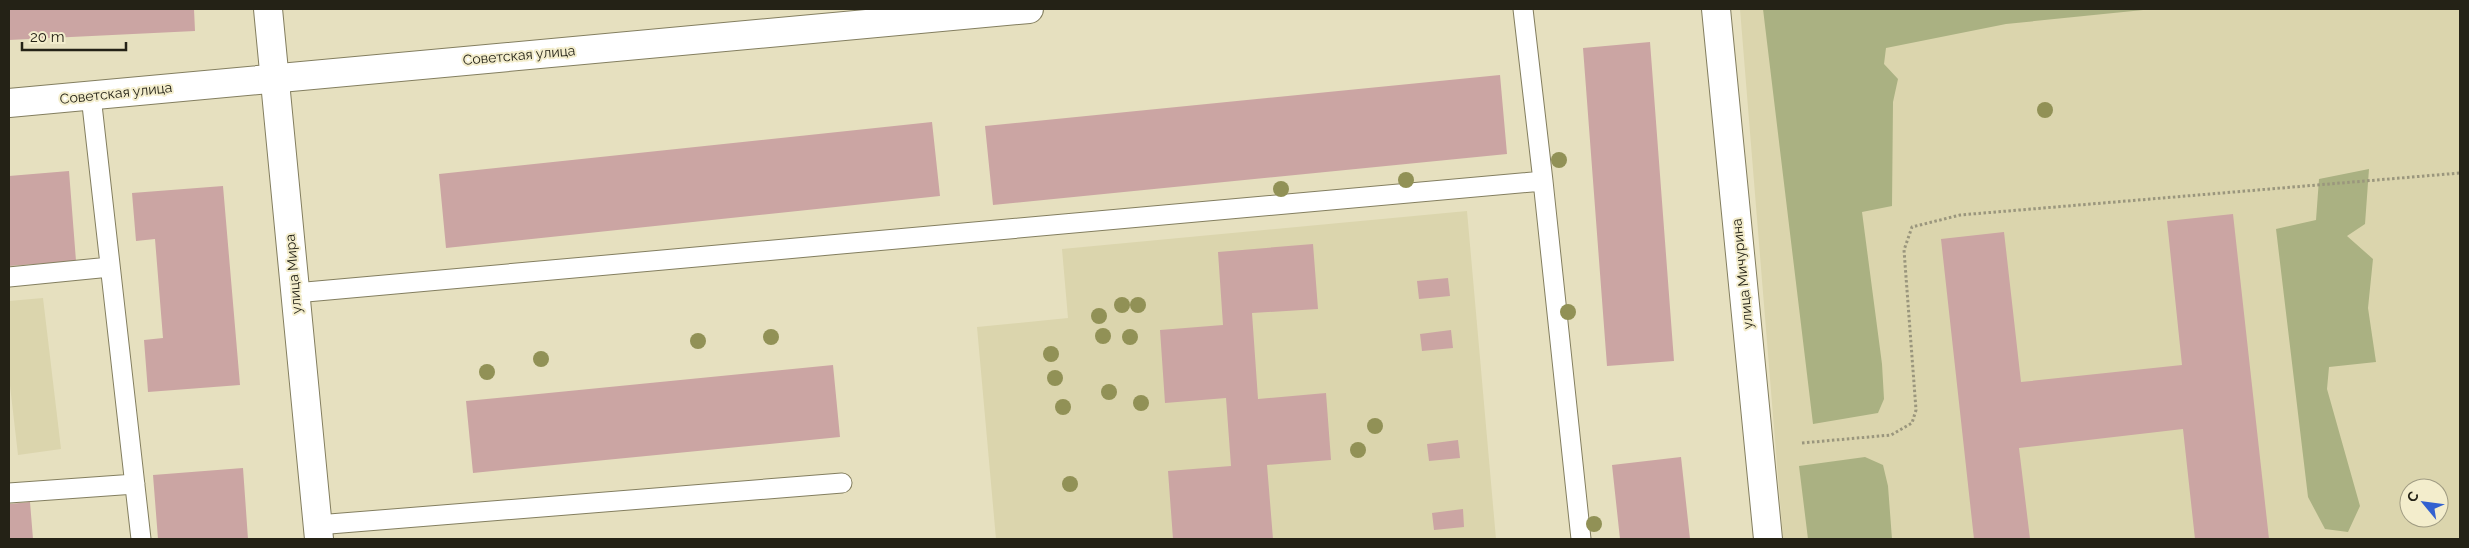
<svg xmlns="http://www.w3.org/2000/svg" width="2469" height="548" font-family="Raleway,sans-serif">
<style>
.built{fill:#dbd5ad;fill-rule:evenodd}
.forest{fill:#aab182}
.building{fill:#cba5a3}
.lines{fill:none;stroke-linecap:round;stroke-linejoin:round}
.lane-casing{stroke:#837e5f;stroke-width:21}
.street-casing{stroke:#837e5f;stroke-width:30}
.secondary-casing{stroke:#837e5f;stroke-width:30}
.path{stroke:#9a967d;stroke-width:3;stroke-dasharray:2.5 2.5;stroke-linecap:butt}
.lane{stroke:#fff;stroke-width:19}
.street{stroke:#fff;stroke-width:28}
.secondary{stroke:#fff;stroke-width:28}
.tree{fill:#919156}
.labels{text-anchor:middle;stroke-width:4;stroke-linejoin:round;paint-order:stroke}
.street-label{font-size:14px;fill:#242216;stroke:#f3edcc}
</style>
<rect width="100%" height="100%" fill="#e6e0bf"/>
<!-- built -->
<path class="built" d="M1740 9H2460V539H1783ZM2409 488H2439V518H2409Z
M1467 211 1496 539H996L977 327 1068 318 1062 249Z
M43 298 61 449 18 455 9 377V301Z"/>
<!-- forest -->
<path class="forest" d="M1763 9H2153L2006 24 1886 48 1884 64 1898 79 1893 102 1892 206 1862 212 1882 364 1884 399 1878 413 1813 424Z
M2369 169 2365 224 2347 236 2373 259 2368 308 2376 362 2329 367 2327 389 2360 506 2348 532 2325 529 2308 497 2276 229 2316 220 2319 179Z
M1865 457 1883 465 1888 486 1892 539H1808L1799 466Z"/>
<!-- building -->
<path class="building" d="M9 9H194L195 31 9 40Z
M1650 42 1674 361 1607 366 1583 48Z
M1500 75 1507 154 993 205 985 126Z
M932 122 940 196 446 248 439 174Z
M69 171 76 261 9 266V176Z
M223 186 240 385 148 392 144 340 163 338 155 239 136 241 132 193Z
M2233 214 2269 539H2195L2183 429 2019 448 2030 539H1974L1941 239 2004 232 2021 382 2182 365 2167 221Z
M1313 244 1318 309 1252 313 1258 399 1326 393 1331 460 1267 465 1273 539H1173L1168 471 1231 466 1226 398 1165 403 1160 330 1223 325 1218 252Z
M1448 278 1450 296 1419 299 1417 281Z
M1451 330 1453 348 1422 351 1420 334Z
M833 365 840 437 473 473 466 401Z
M1458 440 1460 458 1429 461 1427 444Z
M1681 457 1690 539H1620L1612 465Z
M243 468 248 539H158L153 475Z
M30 502 33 539H9V504Z
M1463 509 1464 527 1434 530 1432 513Z"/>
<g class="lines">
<!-- lane casing -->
<g class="lane-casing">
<path id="lane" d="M1523 9 1543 181
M91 96 141 539
M9 277 110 267
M295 293 1543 181 1581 539
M9 493 135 484
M317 525 842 483"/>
</g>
<!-- street casing -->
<g class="street-casing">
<path id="street" d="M1716 9 1768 539
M9 103 1029 9"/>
</g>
<!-- secondary casing -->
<g class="secondary-casing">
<path id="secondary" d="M268 9 319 539"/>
</g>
<!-- path -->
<path class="path" d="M1802 443 1891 435 1912 423 1916 410 1904 250 1912 227 1960 215 2460 173"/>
<!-- lane -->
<use href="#lane" class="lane"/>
<!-- street -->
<use href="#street" class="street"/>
<!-- secondary -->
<use href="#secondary" class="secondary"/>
</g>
<!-- trees -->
<g class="tree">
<circle cx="2045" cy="110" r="8"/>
<circle cx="1559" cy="160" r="8"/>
<circle cx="1406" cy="180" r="8"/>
<circle cx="1281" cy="189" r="8"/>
<circle cx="1122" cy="305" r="8"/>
<circle cx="1138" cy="305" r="8"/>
<circle cx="1568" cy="312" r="8"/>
<circle cx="1099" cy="316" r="8"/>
<circle cx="1103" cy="336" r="8"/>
<circle cx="771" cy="337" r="8"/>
<circle cx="1130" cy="337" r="8"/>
<circle cx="698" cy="341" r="8"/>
<circle cx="1051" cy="354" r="8"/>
<circle cx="541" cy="359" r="8"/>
<circle cx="487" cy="372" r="8"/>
<circle cx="1055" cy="378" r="8"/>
<circle cx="1109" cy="392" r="8"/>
<circle cx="1141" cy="403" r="8"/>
<circle cx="1063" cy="407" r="8"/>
<circle cx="1375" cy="426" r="8"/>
<circle cx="1358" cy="450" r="8"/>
<circle cx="1070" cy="484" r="8"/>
<circle cx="1594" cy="524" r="8"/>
</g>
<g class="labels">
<!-- street labels -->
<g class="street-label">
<text transform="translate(519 55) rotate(-5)" y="5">Советская улица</text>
<text transform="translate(116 93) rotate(-6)" y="5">Советская улица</text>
<text transform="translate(293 274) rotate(-95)" y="5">улица Мира</text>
<text transform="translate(1742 274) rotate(-96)" y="5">улица Мичурина</text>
</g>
</g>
<!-- border -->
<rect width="2469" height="548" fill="none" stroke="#242216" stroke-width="20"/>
<!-- north arrow -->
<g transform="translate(2424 503) rotate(299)"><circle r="24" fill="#f3edcc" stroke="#a09c83"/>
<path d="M0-4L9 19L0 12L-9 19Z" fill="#3261d0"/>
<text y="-8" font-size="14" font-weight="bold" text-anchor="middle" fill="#242216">С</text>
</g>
<!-- scale -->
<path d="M22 42v8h104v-8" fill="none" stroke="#242216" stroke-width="2.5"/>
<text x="30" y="42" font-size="15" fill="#242216" stroke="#f3edcc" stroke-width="4" paint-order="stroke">20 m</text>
</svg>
